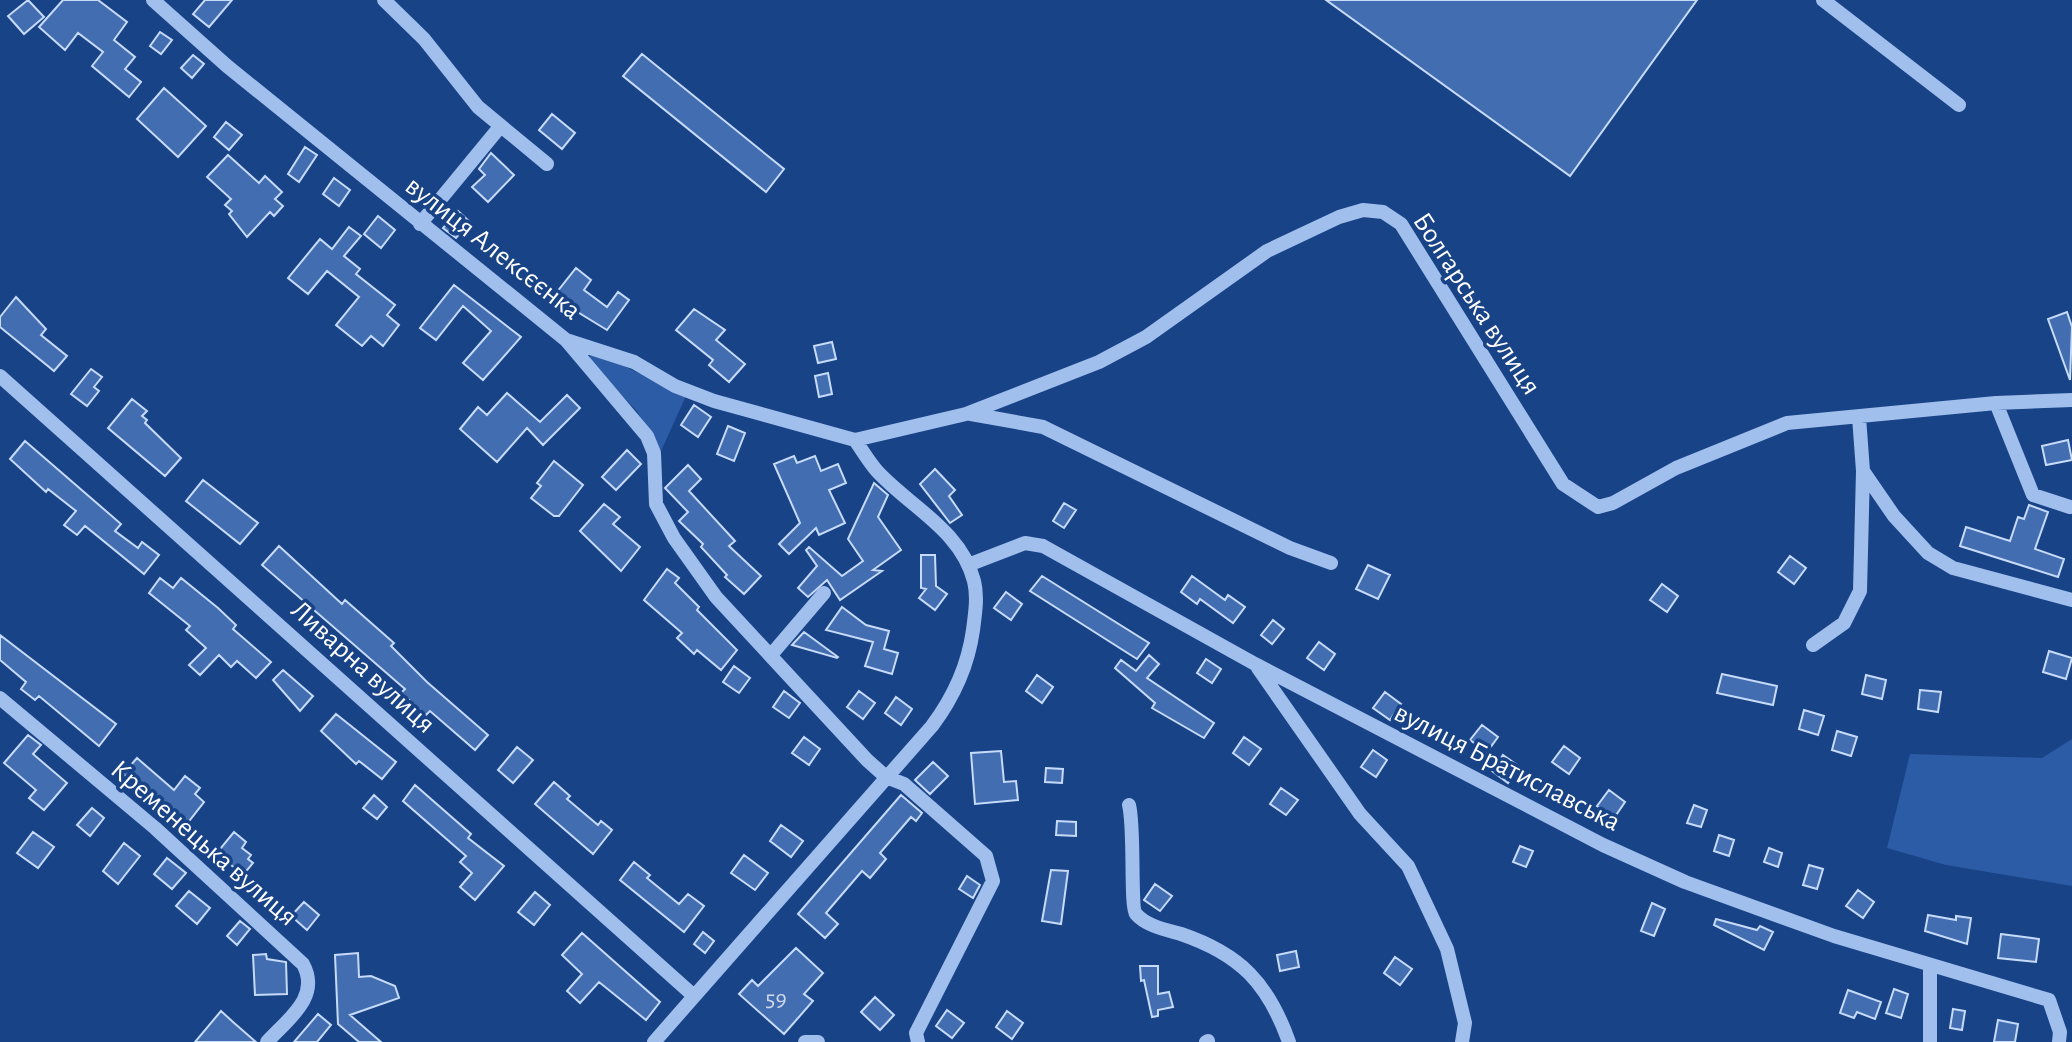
<svg xmlns="http://www.w3.org/2000/svg" width="2072" height="1042" font-family="'Alegreya Sans',sans-serif">
<style>
.green{fill:#2c5ca5}
.building{fill:#426db0;stroke:#c6daf9;stroke-width:2}
.lines{fill:none;stroke-linecap:round;stroke-linejoin:round}
.minor{stroke:#a0bfed;stroke-width:14}
.labels{text-anchor:middle;stroke-width:7;stroke-linejoin:round;paint-order:stroke}
.number-label{font-size:24px;fill:#d0daeb}
.street-label{font-size:28px;fill:#fff;stroke:#194387}
</style>
<rect width="100%" height="100%" fill="#194387"/>
<!-- green -->
<path class="green" d="M593 351 686 396 661 451 636 410 588 361Z
M2072 739V886L1946 865 1887 848 1910 754 2042 758Z"/>
<!-- building -->
<path class="building" d="M28 0 44 17 24 34 8 16Z
M63 0H98L127 22 114 40 135 57 125 69 141 82 129 97 92 66 103 52 78 33 65 50 39 27Z
M205 0H232L209 27 193 14Z
M1326 0H1697L1570 176Z
M160 32 172 40 161 54 150 46Z
M642 54 784 169 766 192 623 76Z
M193 55 204 64 192 78 181 68Z
M164 88 206 126 178 157 137 119Z
M552 114 575 133 562 149 539 130Z
M226 122 242 135 229 150 214 137Z
M305 147 317 155 299 182 288 174Z
M491 153 514 175 488 202 472 187 485 175 479 169Z
M228 155 259 183 265 176 282 192 275 199 283 206 274 216 270 212 247 237 229 214 232 211 225 205 231 199 207 177Z
M334 178 350 190 339 206 323 194Z
M458 211 470 222 456 238 443 228Z
M378 216 395 230 381 248 364 234Z
M349 227 361 236 344 256 360 269 356 274 395 305 387 315 399 325 383 346 371 336 362 346 336 325 359 297 327 271 308 294 288 278 320 239 332 249Z
M576 268 591 280 584 290 607 307 618 292 629 300 607 330 553 297Z
M454 285 521 337 483 380 463 363 491 331 463 306 436 340 420 328Z
M16 297 46 329 41 335 67 356 54 371 0 327V317Z
M694 309 725 330 716 340 745 364 729 382 709 365 713 360 676 330Z
M2067 312 2072 327 2070 380 2048 319Z
M832 342 836 359 818 363 814 346Z
M91 369 102 377 94 387 99 391 87 406 71 394Z
M828 373 832 394 819 397 815 376Z
M507 393 540 422 567 395 580 408 543 445 527 428 497 462 460 429 478 407 487 415Z
M132 399 147 411 142 416 147 420 145 423 181 458 165 476 108 428Z
M694 405 711 417 698 437 681 425Z
M728 426 745 433 734 461 717 454Z
M2068 440 2072 460 2046 465 2042 446Z
M25 441 121 524 115 531 138 548 142 542 159 555 144 574 85 526 77 535 64 525 76 511 48 489 46 492 10 459Z
M627 450 641 464 616 490 602 477Z
M794 456 797 463 815 456 821 471 838 464 846 483 829 490 845 523 819 535 816 528 789 554 779 544 800 523 774 464Z
M554 461 583 485 559 516H554L531 498 541 486 537 483Z
M688 465 701 479 689 491 735 541 729 546 761 576 744 594 725 577 727 575 701 547 703 544 679 521 688 512 665 488Z
M935 469 955 490 949 496 962 515 950 523 920 484Z
M203 480 258 523 240 544 186 501Z
M874 483 888 495 878 517 901 550 873 570 882 571 840 600 827 580 808 597 798 588 817 566 806 550 809 547 842 576 863 561 848 539Z
M1064 503 1076 510 1064 528 1053 521Z
M604 504 620 517 613 524 640 547 621 571 580 531Z
M2029 505 2048 512 2035 549 2064 559 2058 577 1960 546 1966 527 2010 541 2018 517 2024 519Z
M279 546 342 604 345 600 394 643 391 646 427 682 488 735 475 750 430 711 426 715 401 693 405 689 262 565Z
M921 555H935L936 586 947 594 935 610 919 598 926 589 921 588Z
M1790 556 1806 568 1794 584 1778 572Z
M1368 565 1390 575 1378 599 1356 589Z
M667 569 679 578 675 583 699 607 697 610 737 650 721 670 697 650 694 654 677 638 682 633 644 600Z
M1042 576 1149 643 1137 659 1030 591Z
M1192 576 1225 600 1228 595 1245 607 1233 623 1200 599 1197 604 1181 592Z
M160 578 173 588 181 578 218 608 236 625 233 629 271 662 256 678 237 661 231 667 219 655 200 675 189 665 206 648 186 630 190 626 149 593Z
M1662 584 1678 596 1667 612 1650 600Z
M1006 592 1022 604 1011 620 994 608Z
M842 607 866 625 889 631 884 649 898 653 892 674 865 666 873 642 826 630Z
M1273 620 1284 629 1272 644 1261 635Z
M804 632 838 657 837 658 792 645Z
M0 635 116 724 99 746 39 696 35 700 21 689 26 682 0 660Z
M1319 642 1335 654 1324 670 1307 658Z
M2049 651 2072 658 2066 679 2043 672Z
M1149 655 1159 664 1147 678 1214 723 1204 738 1152 708 1155 703 1115 668 1121 660 1136 671Z
M1206 659 1221 669 1212 683 1197 673Z
M734 666 750 678 739 693 723 682Z
M283 670 313 696 300 711 273 680Z
M1722 674 1777 686 1773 705 1717 693Z
M1037 675 1053 687 1042 703 1026 691Z
M1866 675 1886 680 1882 699 1862 694Z
M1920 690 1941 692 1938 712 1918 709Z
M784 691 800 703 789 718 773 707Z
M859 691 875 703 863 719 847 707Z
M1385 692 1401 704 1390 720 1373 708Z
M896 697 912 709 901 725 885 713Z
M1804 710 1824 716 1818 735 1799 729Z
M336 714 396 762 382 779 359 761 356 764 321 731Z
M1482 725 1498 737 1487 752 1470 740Z
M1837 731 1857 737 1851 756 1832 750Z
M28 735 41 745 33 754 67 783 44 810 29 798 36 790 4 763Z
M804 737 820 749 809 765 792 753Z
M1244 737 1261 749 1249 765 1233 753Z
M1564 746 1580 758 1569 774 1552 762Z
M517 747 533 760 513 783 498 770Z
M1373 750 1387 760 1376 777 1361 767Z
M1001 751 1004 782 1016 781 1018 800 975 804 971 753Z
M1503 755 1520 767 1508 783 1492 771Z
M137 758 174 790 185 776 200 788 195 794 204 802 186 825 123 774Z
M933 762 948 776 930 794 915 780Z
M1046 768 1063 769 1062 783 1045 782Z
M554 782 570 796 567 799 598 825 601 821 612 830 593 854 535 804Z
M415 785 471 834 468 838 504 866 475 900 460 887 472 873 460 862 466 856 403 801Z
M1281 788 1298 800 1286 815 1270 804Z
M1609 790 1625 802 1614 818 1597 806Z
M374 795 387 807 377 819 363 808Z
M901 795 922 813 916 821 911 817 880 853 886 859 870 878 862 871 826 913 838 924 825 938 798 914Z
M1694 805 1707 810 1701 827 1687 823Z
M92 808 104 818 90 836 77 825Z
M1057 821 1076 822V836L1056 835Z
M781 825 803 841 791 857 770 841Z
M33 832 54 847 38 868 17 853Z
M234 832 246 842 242 848 251 855 248 859 253 863 244 874 222 859 226 854 220 849Z
M1719 835 1734 840 1729 856 1714 851Z
M124 843 140 856 118 884 103 871Z
M1520 846 1533 851 1526 867 1513 862Z
M1769 848 1782 853 1778 867 1764 862Z
M744 855 768 873 755 890 731 873Z
M167 858 186 873 172 889 154 874Z
M634 862 650 875 647 878 679 904 688 894 704 906 684 932 620 880Z
M1809 865 1823 869 1817 889 1803 885Z
M1051 870 1068 871 1061 924 1042 921Z
M967 876 980 885 973 898 959 889Z
M1155 884 1172 896 1160 911 1144 900Z
M1858 890 1874 902 1863 918 1846 906Z
M189 891 210 908 197 924 176 906Z
M535 892 550 905 534 925 518 912Z
M304 902 319 915 307 930 291 916Z
M1652 903 1665 909 1654 936 1641 931Z
M1928 915 1956 920V916L1971 918 1967 944 1925 931Z
M1716 919 1757 930 1760 926 1773 932 1764 950 1714 925Z
M240 921 250 929 237 945 227 936Z
M703 932 714 941 705 953 694 944Z
M582 933 660 1002 646 1020 599 982 580 1003 567 991 582 974 562 955Z
M2001 934 2039 939 2036 962 1998 958Z
M796 948 823 973 804 994 813 1001 784 1034 739 994 752 980 758 986Z
M1296 951 1299 967 1280 971 1277 955Z
M358 953 359 977 371 976 395 986 399 998 350 1015 381 1042H359L338 1024 335 955Z
M266 954 267 959 286 962 287 994 255 995 253 955Z
M1395 957 1412 969 1400 985 1384 973Z
M1140 966H1158V994L1169 992 1173 1007 1158 1010V1016L1152 1017 1144 980 1141 981Z
M1894 989 1908 994 1901 1018 1886 1013Z
M1848 990 1881 1002 1875 1019 1857 1012 1854 1018 1840 1013Z
M875 997 894 1015 880 1030 861 1012Z
M1953 1009 1965 1011 1962 1030 1950 1028Z
M947 1010 964 1023 952 1038 936 1026Z
M221 1011 233 1022 256 1042H195Z
M1007 1011 1023 1023 1012 1039 996 1027Z
M318 1014 331 1025 317 1042H294Z
M1998 1020 2018 1024 2015 1042H1994Z"/>
<g class="lines">
<!-- minor -->
<path class="minor" d="M153 0 227 66 566 340 634 362 675 386 714 401 855 440 966 414 1099 362 1146 337 1267 251 1339 217 1363 210 1383 212 1401 224 1563 484 1598 507 1613 503 1676 468 1787 423 1996 403 2072 400
M384 0 424 39 478 107 547 164
M1823 0 1959 105
M420 224 499 128
M566 340 647 436 654 453 656 504 674 538 716 597 867 760 886 777 904 784 986 856 993 881 916 1033 918 1042
M0 376 694 996
M1996 403 2033 495 2070 507
M971 414 1043 427 1290 548 1331 563
M1859 417 1863 471 1894 516 1928 553 1953 568 2072 600
M968 565 1025 543 1043 546 1255 664 1603 845 1685 882 1834 936 2049 1000 2060 1032 2059 1042
M1813 645 1844 623 1860 591 1863 471
M771 655 824 593
M1258 668 1360 814 1408 866 1447 949 1465 1023 1462 1042
M0 698 155 828 303 964C321 997 288 1019 267 1042
M1129 805C1135 828 1130 907 1136 914 1146 926 1167 930 1181 934 1240 954 1268 983 1289 1042
M654 1042 932 726C953 698 968 666 973 630 975 614 978 597 974 581 961 530 910 507 877 471 869 462 862 450 855 440
M805 1042H818
M1206 1042 1208 1041
M1930 1042V965"/>
</g>
<g class="labels">
<!-- number labels -->
<g class="number-label">
<text x="776" y="1006">59</text>
</g>
<!-- street labels -->
<g class="street-label">
<text transform="translate(494 247) rotate(38)" y="10">вулиця Алексєєнка</text>
<text transform="translate(1478 303) rotate(57)" y="10">Болгарська вулиця</text>
<text transform="translate(364 666) rotate(42)" y="10">Ливарна вулиця</text>
<text transform="translate(1508 766) rotate(27)" y="10">вулиця Братиславська</text>
<text transform="translate(205 842) rotate(41)" y="10">Кременецька вулиця</text>
</g>
</g>
</svg>
